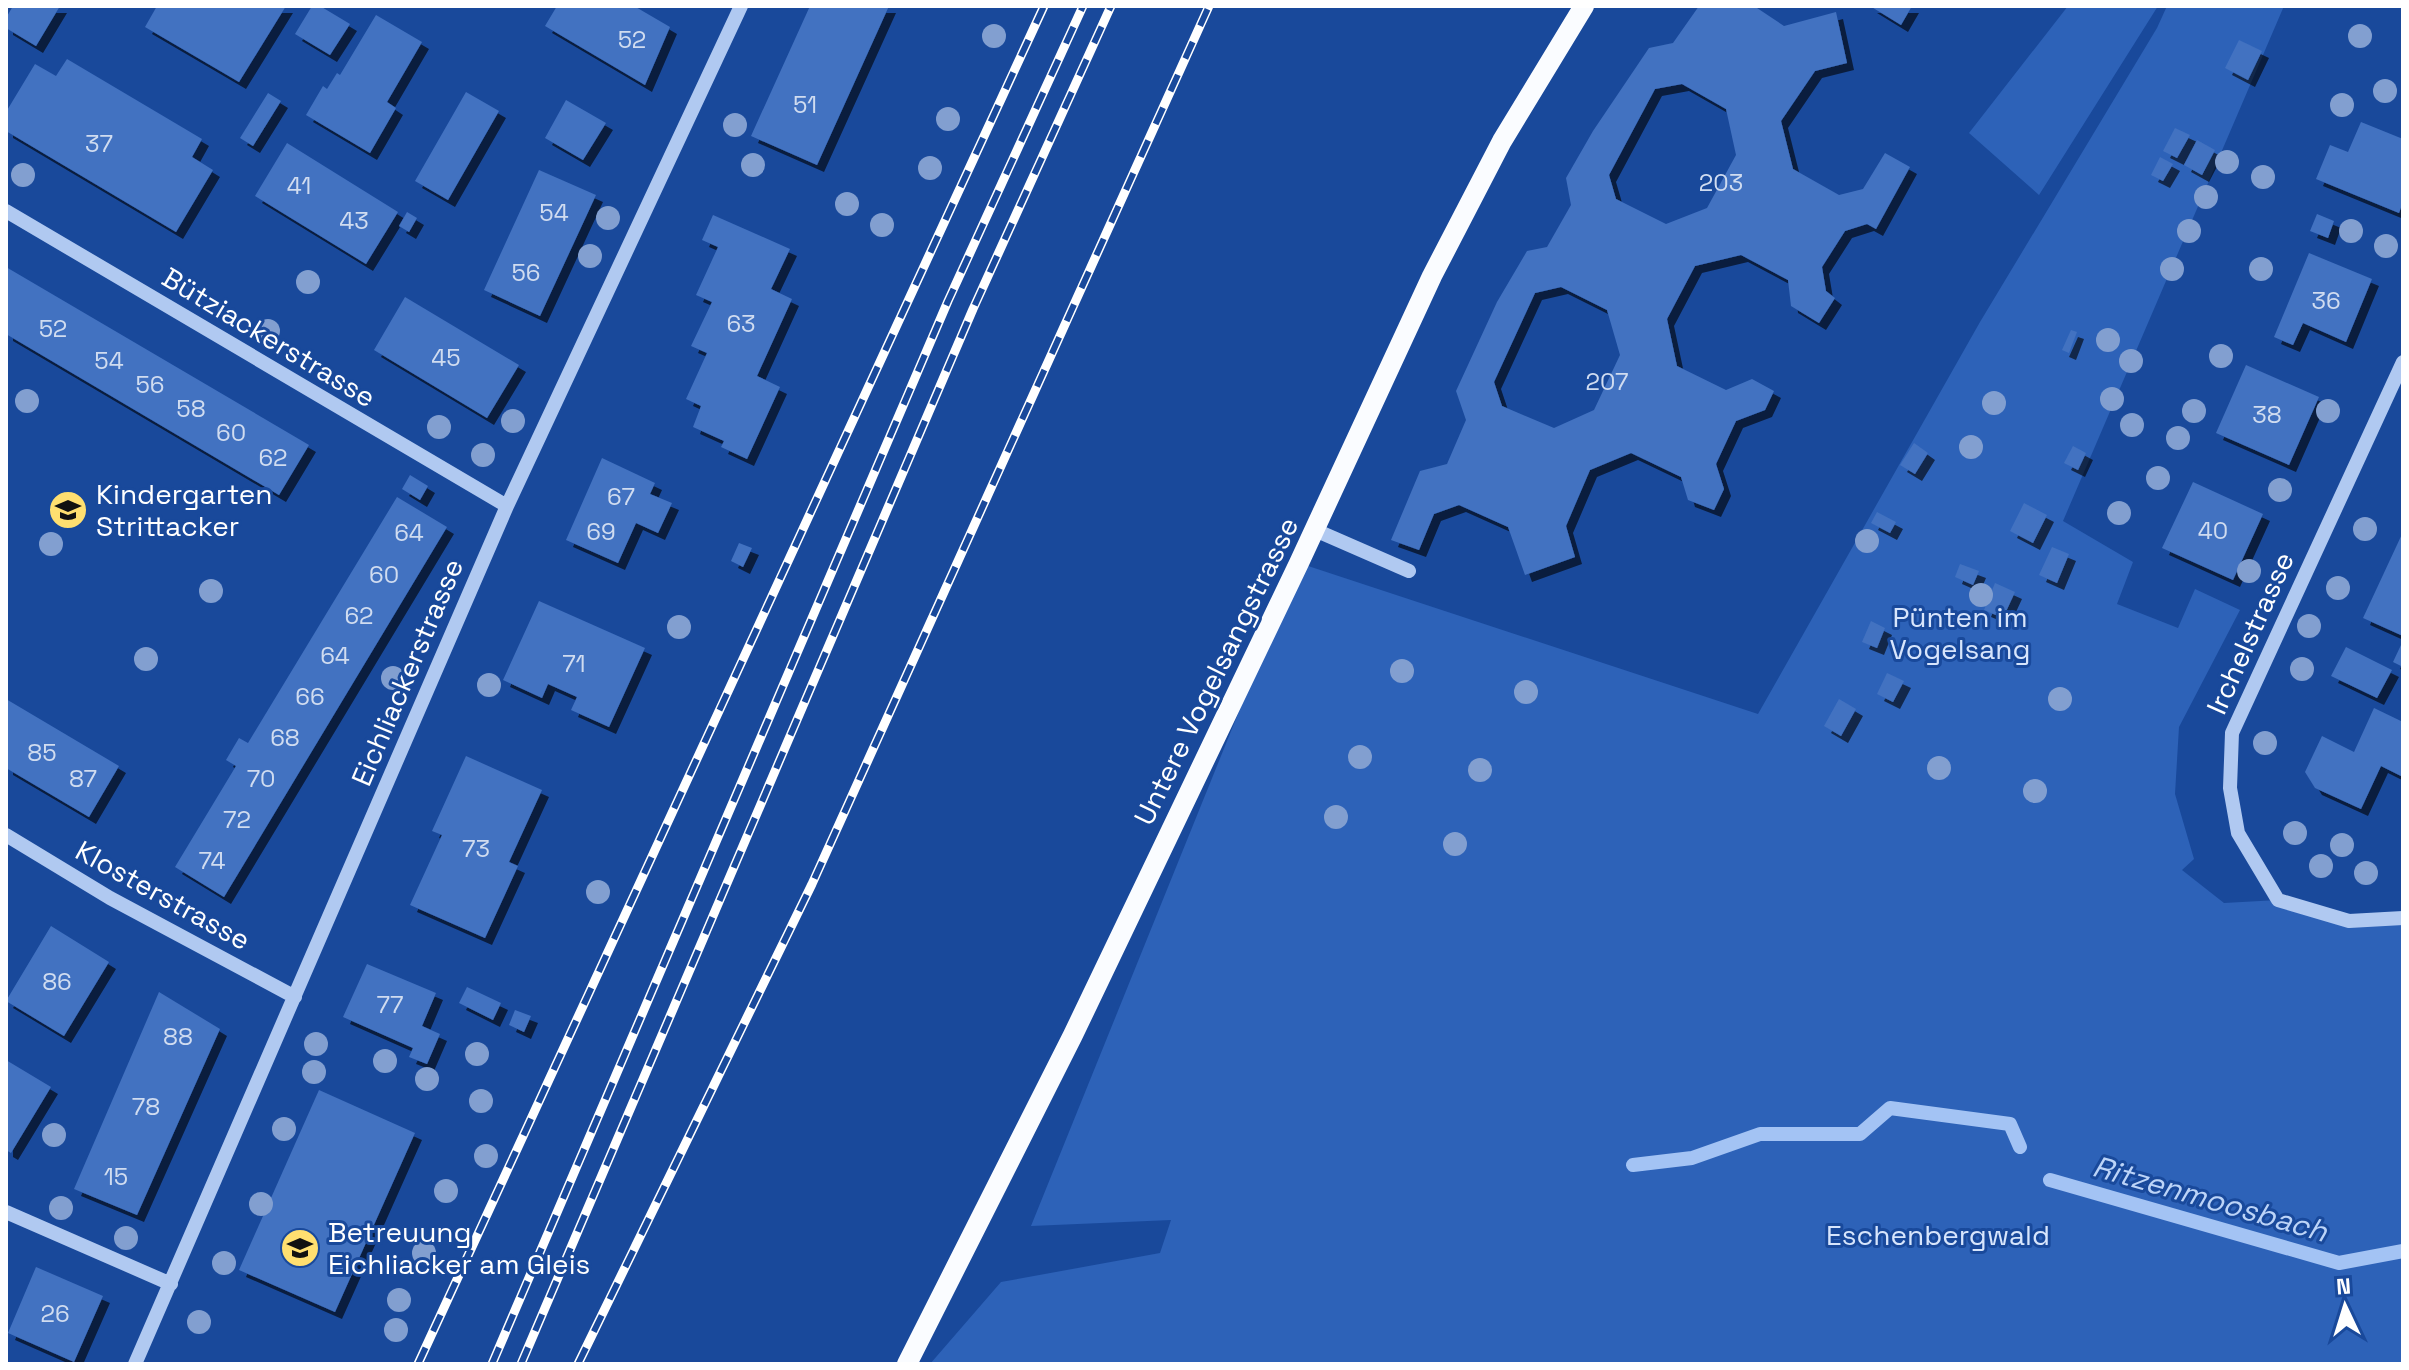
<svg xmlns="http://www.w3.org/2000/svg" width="2409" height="1370" font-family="'Space Grotesk',sans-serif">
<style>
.green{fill:#2d62b8}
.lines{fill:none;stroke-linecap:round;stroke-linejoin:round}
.stream{stroke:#a3c3f4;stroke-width:14}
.building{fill:#4272c1;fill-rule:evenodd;filter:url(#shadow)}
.minor{stroke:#b0c9f1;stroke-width:14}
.major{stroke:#fafcff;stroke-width:20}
.rail-casing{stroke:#fff;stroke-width:9}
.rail{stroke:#19499b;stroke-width:6;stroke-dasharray:18;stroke-linecap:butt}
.tree{fill:#829fd0}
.labels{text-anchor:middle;stroke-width:6;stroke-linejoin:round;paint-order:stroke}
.number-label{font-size:24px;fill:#d0dcf0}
.street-label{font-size:28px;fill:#fff;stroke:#19499b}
.poi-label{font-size:28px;fill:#fff;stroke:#19499b;text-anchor:start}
.park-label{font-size:28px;fill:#d7e5fc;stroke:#19499b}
.water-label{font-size:30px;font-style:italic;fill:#bcd4f8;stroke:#19499b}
</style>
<defs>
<filter id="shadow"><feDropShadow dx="7" dy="7" stdDeviation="0" flood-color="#0009"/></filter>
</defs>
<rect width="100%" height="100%" fill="#19499b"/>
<!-- green -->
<path class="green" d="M2068 6H2158L2039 195 1969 133Z
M2167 6H2284L2063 521 2133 562 2117 604 2178 628 2195 589 2240 610 2179 727 2175 794 2194 859 2182 870 2224 903 2278 900 2349 921 2403 918V1364H930L1001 1282 1160 1253 1171 1220 1031 1226 1299 563 1758 714 1980 322 2157 28Z"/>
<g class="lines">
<!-- stream -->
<path class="stream" d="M1633 1165 1692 1158 1760 1134H1860L1890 1108 2010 1124 2020 1147
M2050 1180 2339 1263 2403 1251"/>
</g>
<!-- building -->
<path class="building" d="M13 6H60L36 46 6 28V18Z
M157 6H286L239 82 145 27Z
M312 6H320L350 24 330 55 295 34Z
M557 6H634L670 27 645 85 545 26Z
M810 6H889L817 165 751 136Z
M1699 6H1754L1784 26 1836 12 1847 63 1815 71 1781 121 1793 169 1839 195 1863 189 1885 153 1910 167 1876 229 1867 224 1845 231 1822 267 1826 291 1835 298 1819 323 1791 306 1788 280 1741 255 1695 266 1667 319 1677 366 1726 390 1752 379 1774 391 1765 410 1736 421 1716 464 1724 489 1714 510 1688 500 1681 477 1631 453 1590 470 1566 526 1575 557 1525 575 1508 527 1459 505 1434 514 1419 550 1391 540 1420 471 1447 464 1466 420 1456 391 1497 302 1527 251 1547 247 1571 205 1566 178 1593 131 1649 48 1673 43ZM1682 84 1726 109 1736 155 1707 208 1666 224 1616 199 1609 175 1655 89ZM1561 287 1607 310 1620 355 1594 410 1554 428 1502 406 1494 382 1535 293Z
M1870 6H1912L1901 25Z
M376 15 422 42 387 102 396 108 370 153 306 115 323 86 327 89 337 73 340 75Z
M2239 40 2262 51 2248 80 2225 68Z
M67 59 202 139 192 157 213 170 176 232 6 131V112L35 64 56 76Z
M466 92 499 111 448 200 415 181Z
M268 93 281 101 253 146 240 138Z
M566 100 606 123 583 160 545 138Z
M2361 122 2403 139V202L2399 213 2316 179 2330 145 2348 152Z
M2175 128 2190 135 2177 158 2163 151Z
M2197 140 2215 150 2202 175 2184 165Z
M287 143 398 212 366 264 255 196Z
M2160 157 2173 164 2163 181 2151 175Z
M539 170 596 195 540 316 484 290Z
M407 212 417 218 409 232 399 226Z
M2317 214 2334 221 2328 238 2310 231Z
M713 215 790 249 771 289 792 299 757 376 780 387 747 459 721 447 724 441 693 427 701 406 686 399 707 353 691 346 712 302 696 295 718 247 702 240Z
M2309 253 2372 279 2346 342 2303 323 2293 345 2274 337Z
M6 267 309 445 279 495 6 334Z
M405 297 519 365 487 418 374 350Z
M2071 330 2077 332 2069 353 2062 350Z
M2246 365 2319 397 2289 465 2216 433Z
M1914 443 1928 453 1915 474 1900 465Z
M2073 446 2086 453 2078 470 2064 463Z
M602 458 655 483 650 494 672 503 658 533 636 523 618 563 566 540Z
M410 475 428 486 420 500 402 489Z
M2193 482 2263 514 2233 580 2162 548Z
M397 497 447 527 224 897 175 867 236 766 226 760 239 738 248 743Z
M2024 503 2047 515 2033 543 2010 531Z
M1877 512 1896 522 1890 533 1871 523Z
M2403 532V636L2363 618Z
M739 543 752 548 743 567 731 561Z
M2052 547 2069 554 2057 583 2039 575Z
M1960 564 1979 571 1973 585 1955 577Z
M1995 583 2015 592 2003 618 1984 610Z
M539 601 645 648 609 727 571 710 577 697 548 684 542 698 503 680Z
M1871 621 1885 628 1877 648 1862 642Z
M2401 645 2403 646V667L2393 662Z
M2346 647 2392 670 2377 698 2331 676Z
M1887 673 1904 681 1893 702 1877 694Z
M6 699 119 766 89 817 6 768Z
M1839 699 1856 709 1841 736 1824 726Z
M2374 708 2403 722V777L2381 766 2361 809 2315 788 2305 772 2322 736 2354 752Z
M466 756 542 790 509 862 518 866 485 938 410 905 442 835 432 831Z
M51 926 109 962 64 1036 6 1001Z
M367 964 436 993 422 1026 440 1034 427 1064 409 1057 413 1048 343 1017Z
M467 987 501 1003 493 1020 459 1003Z
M159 992 220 1029 137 1215 74 1189Z
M515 1010 531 1016 524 1032 509 1025Z
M6 1060 51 1087 11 1153 6 1150Z
M319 1090 415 1133 335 1312 239 1270Z
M36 1267 103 1296 74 1362 8 1333Z"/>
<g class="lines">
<!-- minor -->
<path class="minor" d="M6 211 507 506
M2403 362 2232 733 2230 788 2238 833 2278 900 2349 921 2403 918
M1315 530 1409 571
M6 835 110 898 295 997
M6 1212 171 1284
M135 1364 507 506 741 6"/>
<!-- major -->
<path class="major" d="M907 1364 1073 1035 1299 563 1432 276 1502 141 1584 6"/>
<!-- rail casing -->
<g class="rail-casing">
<path id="rail" d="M418 1364 1044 6
M492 1364 948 301 1083 6
M521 1364 973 309 1111 6
M578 1364 812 884 1209 6"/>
</g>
<!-- rail -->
<use href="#rail" class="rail"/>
</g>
<!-- trees -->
<g class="tree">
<circle cx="994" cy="36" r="12"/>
<circle cx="2360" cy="36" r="12"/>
<circle cx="2385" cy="91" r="12"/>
<circle cx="2342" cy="105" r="12"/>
<circle cx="948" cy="119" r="12"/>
<circle cx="735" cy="125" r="12"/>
<circle cx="2227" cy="162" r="12"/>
<circle cx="753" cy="165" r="12"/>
<circle cx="930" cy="168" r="12"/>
<circle cx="23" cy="175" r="12"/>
<circle cx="2263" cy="177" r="12"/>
<circle cx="2206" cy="197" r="12"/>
<circle cx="847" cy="204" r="12"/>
<circle cx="608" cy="218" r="12"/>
<circle cx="882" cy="225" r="12"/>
<circle cx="2189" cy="231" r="12"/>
<circle cx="2351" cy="231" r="12"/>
<circle cx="2386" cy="246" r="12"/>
<circle cx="590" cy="256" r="12"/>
<circle cx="2172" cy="269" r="12"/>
<circle cx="2261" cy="269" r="12"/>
<circle cx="308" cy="282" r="12"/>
<circle cx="268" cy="331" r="12"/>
<circle cx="2108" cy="340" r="12"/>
<circle cx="2221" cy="356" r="12"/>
<circle cx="2131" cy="361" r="12"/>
<circle cx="2112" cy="399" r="12"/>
<circle cx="27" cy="401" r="12"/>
<circle cx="1994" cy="403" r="12"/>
<circle cx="2194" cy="411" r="12"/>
<circle cx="2328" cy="411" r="12"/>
<circle cx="513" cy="421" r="12"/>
<circle cx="2132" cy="425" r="12"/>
<circle cx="439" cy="427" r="12"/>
<circle cx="2178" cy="438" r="12"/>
<circle cx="1971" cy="447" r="12"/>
<circle cx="483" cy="455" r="12"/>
<circle cx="2158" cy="478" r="12"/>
<circle cx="2280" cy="490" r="12"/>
<circle cx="2119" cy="513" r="12"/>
<circle cx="2365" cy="529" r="12"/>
<circle cx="1867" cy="541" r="12"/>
<circle cx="51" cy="544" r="12"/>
<circle cx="2249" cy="571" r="12"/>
<circle cx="2338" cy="588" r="12"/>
<circle cx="211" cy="591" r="12"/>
<circle cx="1981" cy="595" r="12"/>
<circle cx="2309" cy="626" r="12"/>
<circle cx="679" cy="627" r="12"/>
<circle cx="146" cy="659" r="12"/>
<circle cx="2302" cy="669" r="12"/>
<circle cx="1402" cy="671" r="12"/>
<circle cx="393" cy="678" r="12"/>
<circle cx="489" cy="685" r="12"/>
<circle cx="1526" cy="692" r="12"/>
<circle cx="2060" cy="699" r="12"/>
<circle cx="2265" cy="743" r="12"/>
<circle cx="1360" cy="757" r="12"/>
<circle cx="1939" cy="768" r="12"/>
<circle cx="1480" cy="770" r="12"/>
<circle cx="2035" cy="791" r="12"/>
<circle cx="1336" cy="817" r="12"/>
<circle cx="2295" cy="833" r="12"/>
<circle cx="1455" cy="844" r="12"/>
<circle cx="2342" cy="845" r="12"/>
<circle cx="2321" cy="866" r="12"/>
<circle cx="2366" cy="873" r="12"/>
<circle cx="598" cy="892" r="12"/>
<circle cx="316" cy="1044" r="12"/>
<circle cx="477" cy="1054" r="12"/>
<circle cx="385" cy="1061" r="12"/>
<circle cx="314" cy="1072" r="12"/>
<circle cx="427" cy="1079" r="12"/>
<circle cx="481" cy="1101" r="12"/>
<circle cx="284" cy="1129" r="12"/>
<circle cx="54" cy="1135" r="12"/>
<circle cx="486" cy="1156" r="12"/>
<circle cx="446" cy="1191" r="12"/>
<circle cx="261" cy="1204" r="12"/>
<circle cx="61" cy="1208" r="12"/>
<circle cx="126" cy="1238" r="12"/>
<circle cx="424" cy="1253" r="12"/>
<circle cx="224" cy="1263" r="12"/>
<circle cx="399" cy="1300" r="12"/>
<circle cx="199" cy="1322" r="12"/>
<circle cx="396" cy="1330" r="12"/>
</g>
<!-- icons -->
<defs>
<g id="school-disc" transform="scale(2)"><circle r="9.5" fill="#ffdf70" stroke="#19499b"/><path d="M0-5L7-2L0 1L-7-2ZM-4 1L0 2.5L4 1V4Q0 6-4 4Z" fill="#111"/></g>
</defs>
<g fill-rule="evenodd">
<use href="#school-disc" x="68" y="510"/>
<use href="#school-disc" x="300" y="1248"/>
</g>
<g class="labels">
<!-- number labels -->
<g class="number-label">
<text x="632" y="48">52</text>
<text x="805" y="113">51</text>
<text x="99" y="152">37</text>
<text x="1721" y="191">203</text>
<text x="299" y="194">41</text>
<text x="554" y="221">54</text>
<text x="354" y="229">43</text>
<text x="526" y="281">56</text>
<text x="2326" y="309">36</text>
<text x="741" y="332">63</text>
<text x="53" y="337">52</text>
<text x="446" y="366">45</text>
<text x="109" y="369">54</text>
<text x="1607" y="390">207</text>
<text x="150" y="393">56</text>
<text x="191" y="417">58</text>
<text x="2267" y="423">38</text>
<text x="231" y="441">60</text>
<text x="273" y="466">62</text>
<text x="621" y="505">67</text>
<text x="2213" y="539">40</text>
<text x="601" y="540">69</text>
<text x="409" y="541">64</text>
<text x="384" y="583">60</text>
<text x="359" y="624">62</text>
<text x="335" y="664">64</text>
<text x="574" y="672">71</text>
<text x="310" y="705">66</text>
<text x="285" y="746">68</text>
<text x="42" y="761">85</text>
<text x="83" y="787">87</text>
<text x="261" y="787">70</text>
<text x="237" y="828">72</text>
<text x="476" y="857">73</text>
<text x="212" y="869">74</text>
<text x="57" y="990">86</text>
<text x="390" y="1013">77</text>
<text x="178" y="1045">88</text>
<text x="146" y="1115">78</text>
<text x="116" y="1185">15</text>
<text x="55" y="1322">26</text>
</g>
<!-- street labels -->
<g class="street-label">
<text transform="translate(269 337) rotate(31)" y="10">Bütziackerstrasse</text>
<text transform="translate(2250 633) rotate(-66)" y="10">Irchelstrasse</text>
<text transform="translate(1216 671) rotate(-64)" y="10">Untere Vogelsangstrasse</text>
<text transform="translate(407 672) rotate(-67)" y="10">Eichliackerstrasse</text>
<text transform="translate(163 895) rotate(29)" y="10">Klosterstrasse</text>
</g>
<!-- poi labels -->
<g class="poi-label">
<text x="96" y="504">Kindergarten<tspan x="96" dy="32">Strittacker</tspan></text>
<text x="328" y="1242">Betreuung<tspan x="328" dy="32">Eichliacker am Gleis</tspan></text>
</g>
<!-- park labels -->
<g class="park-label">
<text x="1960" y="627">Pünten im<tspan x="1960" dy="32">Vogelsang</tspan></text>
<text x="1938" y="1245">Eschenbergwald</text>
</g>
<!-- water labels -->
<g class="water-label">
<text transform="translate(2210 1199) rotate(16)" y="10">Ritzenmoosbach</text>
</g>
</g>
<!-- border -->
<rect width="2409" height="1370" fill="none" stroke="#ffffff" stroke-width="16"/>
<!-- north arrow -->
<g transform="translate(2345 1306) rotate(356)" stroke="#19499b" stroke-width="6" paint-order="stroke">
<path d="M0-6L14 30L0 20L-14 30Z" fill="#ffffff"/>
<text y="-12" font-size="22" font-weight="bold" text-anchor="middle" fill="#ffffff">N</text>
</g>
</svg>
